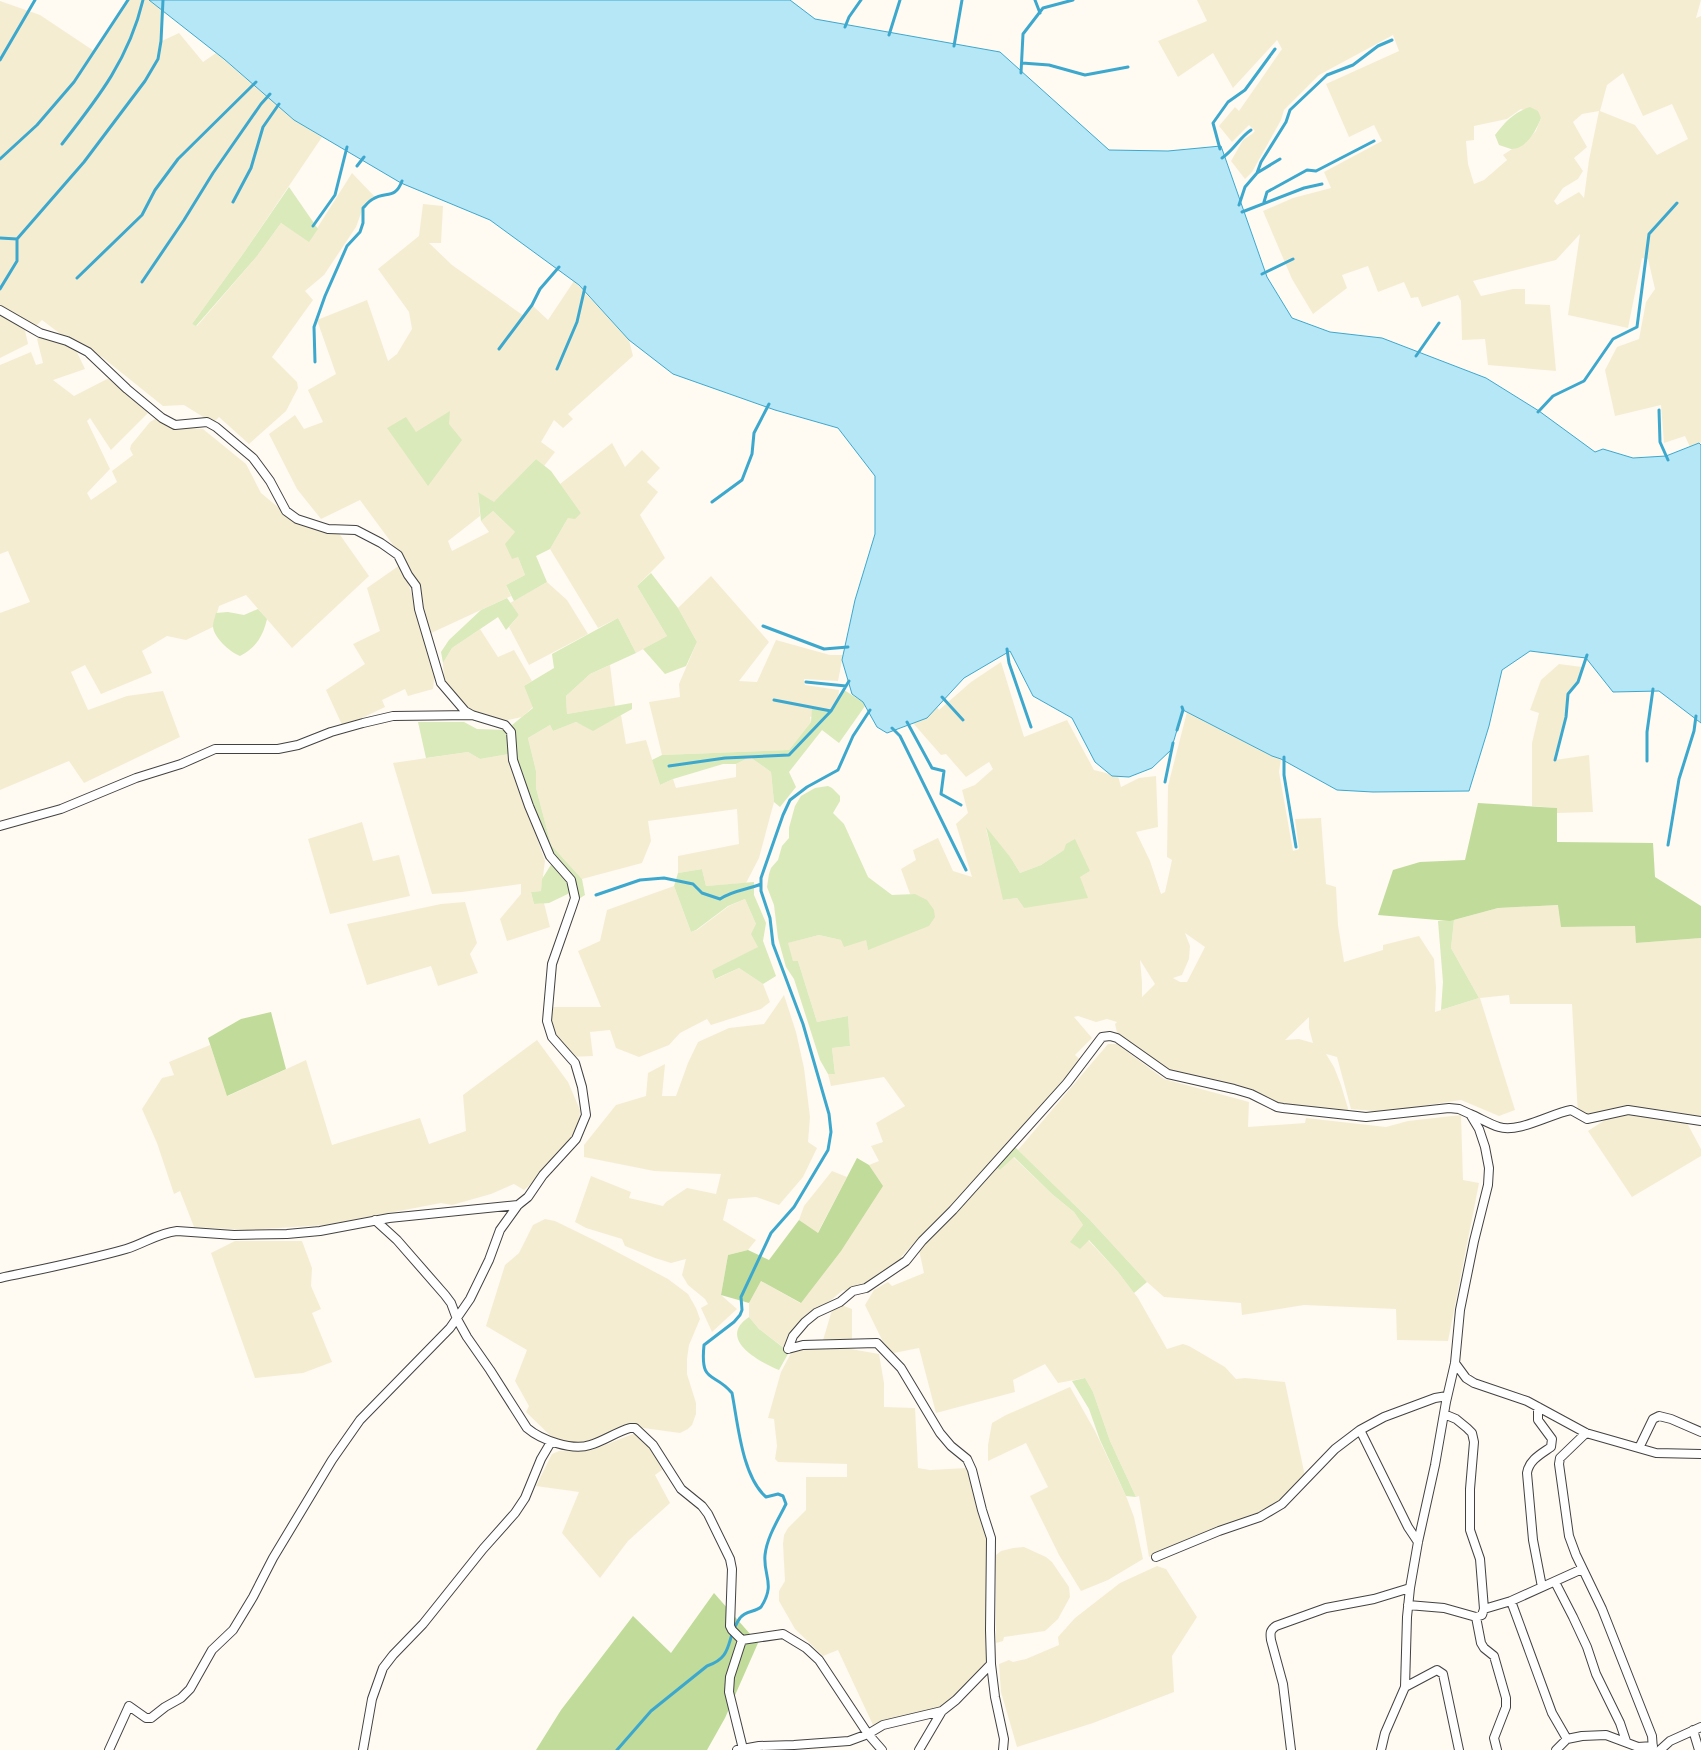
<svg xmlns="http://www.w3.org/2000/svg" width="1701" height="1750" font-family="'IBM Plex Serif',serif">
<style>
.farmland{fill:#f5edd2;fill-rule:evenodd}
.green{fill:#daeabb}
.forest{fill:#c0db9a}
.water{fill:#b6e7f6;stroke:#3da8cd}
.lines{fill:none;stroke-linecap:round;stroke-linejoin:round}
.stream{stroke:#3da8cd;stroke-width:3}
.street-casing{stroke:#424242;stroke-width:10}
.street{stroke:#fff;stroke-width:8}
</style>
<rect width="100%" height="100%" fill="#fffaf2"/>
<!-- farmland -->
<path class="farmland" d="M128 0H149L163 11 162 41 179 33 203 62 216 53 294 120 322 137 243 254 192 324 197 326 257 256 281 223 309 241 352 173 376 198 371 200 363 208 356 227 324 275 305 291 313 300 272 357 297 382 298 388 286 411 249 444 219 417 213 423 184 405 163 406 102 357 79 348 42 320 32 330 24 326 28 344 0 358V1L40 15 94 51Z
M1197 0H1701L1696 18 1701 16V443L1690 447 1685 436 1664 443 1661 405 1615 416 1605 370 1617 347 1639 339 1646 302 1655 289 1648 259 1642 258 1628 328 1568 315 1580 234 1556 260 1473 281 1481 296 1513 289H1525V304L1550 305 1556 371 1488 365 1485 339 1462 340 1461 301 1458 295 1422 307 1418 297 1411 298 1404 282 1378 292 1368 266 1342 275 1347 288 1313 314 1292 279 1263 211 1293 198 1331 188 1324 172 1382 141 1374 125 1349 137 1326 84 1399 51 1393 35 1319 75 1284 110 1281 120 1252 172 1245 179 1231 161 1243 140 1252 134 1255 131 1249 125 1232 142 1219 126 1235 107 1239 111 1282 49 1277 40 1233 88 1213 53 1178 77 1158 41 1207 21ZM1623 73 1643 116 1672 104 1688 139 1657 155 1635 125 1600 111 1607 85ZM1521 109 1541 118 1536 131 1521 146 1512 149 1503 155 1507 160 1484 180 1474 184 1468 164 1466 141 1474 140V126L1507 119ZM1599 111 1589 160 1584 198 1579 192 1557 205 1554 201 1563 188 1578 179 1583 171 1574 158 1587 147 1573 122 1582 114Z
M423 204 443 206 441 243H429L452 265 524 316 532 305 548 320 574 281 629 340 633 356 568 414 573 419 563 428 554 420 541 442 555 452 544 466 536 459 494 503 478 492 480 516 448 541 452 551 489 532 481 521 493 511 515 532 518 557 525 575 506 585 511 596 429 634 402 557 360 500 321 519 297 489 269 434 295 415 304 429 323 422 308 390 336 374 317 320 367 300 388 361 397 354 412 329 409 312 378 269 419 236Z
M43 335 74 346 85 369 53 380 74 396 109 378 148 413 111 450 90 418 87 421 110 469 87 493 91 500 117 482 112 471 133 455 130 449 131 445 150 422 157 418 176 427 203 429 246 464 261 493 291 518 338 532 369 576 292 648 246 595 219 606 213 627 186 640 167 636 142 651 152 673 101 694 85 665 71 672 88 710 127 696 163 691 180 737 84 783 69 761 0 790V613L30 602 8 551 0 554V365L31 352 36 365 43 363 37 339Z
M612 443 625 467 642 450 660 468 647 482 658 492 640 515 665 558 637 586 667 636 636 653 618 618 598 628 550 549 568 518 581 513 560 484Z
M400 565 408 582 435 671 433 689 408 696 405 689 382 700 385 707 343 727 326 690 365 664 353 644 380 631 367 588Z
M711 576 769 642 739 681 757 682 776 640 830 655H843L838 681 804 679 805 685 839 690 838 700 831 711 810 717 811 722 789 750 662 755 649 702 680 697 679 684 697 642 678 608Z
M547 582 567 600 588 634 529 665 509 627 519 615 510 603Z
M480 629 498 657 514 650 532 681 524 686 533 707 522 717 499 722 470 710 444 680 443 663 452 648Z
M1001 662 1024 737 1067 720 1094 770 1118 776 1121 787 1139 778 1156 776 1158 827 1136 832 1150 861 1161 894 1165 892 1172 860 1167 857 1168 786 1187 712 1272 756 1281 759 1279 772 1293 851 1299 849 1295 819 1321 818 1326 884 1336 887 1338 925 1344 962 1383 950V945L1419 936 1434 959 1436 988 1435 1012 1479 998 1451 948 1454 920 1498 908 1559 905 1562 927 1636 926V943L1701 938V1122L1686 1121 1701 1149V1156L1632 1197 1588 1131 1611 1116H1578L1572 1004H1510L1509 995 1480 998 1515 1110 1499 1116 1461 1100 1383 1112 1351 1109 1337 1057 1326 1054 1334 1067 1341 1085 1350 1115 1276 1109 1251 1095 1169 1074 1118 1037 1115 1024 1117 1022 1107 1019 1096 1022 1078 1016 1074 1017 1092 1038 1075 1055 1085 1064 995 1167 1000 1170 1013 1157 1052 1194 1074 1212 1083 1225 1088 1240 1118 1272 1138 1298 1167 1349 1183 1344 1189 1346 1225 1367 1236 1379 1245 1378 1285 1382 1305 1476 1278 1503 1261 1513 1149 1557 1139 1496 1136 1497 1110 1441 1093 1392 1085 1378 1058 1383 1045 1364 1013 1380 1015 1392 936 1413 919 1348 894 1353 887 1348 882 1340 865 1305 874 1290 888 1282 892 1286 924 1273 919 1250 957 1208 953 1206 931 1225 901 1257 904 1265 850 1292 843 1290 817 1312 783 1347 759 1329 749 1317V1303L761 1281 800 1303 881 1184 869 1165 879 1161 871 1146 883 1142 876 1123 905 1106 884 1077 831 1086 828 1074 835 1073 832 1048 850 1046 848 1016 817 1022 798 961H793L787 943 819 935 841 940H866L868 949 915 894H910L901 869 916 860 913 850 938 838 953 871 972 877 956 824 968 813 962 790 975 785 993 769 989 762 966 777 946 754 941 755 913 723 927 718 937 707 939 710 971 682ZM986 829 1011 858 1020 873 1041 865 1064 850 1090 871 1024 908 1017 898 1004 900ZM1185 933 1205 947 1187 982H1180L1173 978 1182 975 1189 959 1190 946ZM1140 960 1155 984 1142 997V982ZM1309 1017V1028L1313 1043 1299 1039 1285 1040Z
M1559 664 1582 667 1578 682 1568 694 1566 717 1555 760 1589 755 1593 812 1557 813 1556 808 1532 806V743L1539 713 1530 710 1541 680Z
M610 665 615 706 567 714 566 696 590 674Z
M621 715 626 744 646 740 660 785 673 779 676 788 736 777V764L750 757 771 772 774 802 759 858 746 883 706 886 702 869 678 873V856L739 844 737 809 648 821 651 841 642 863 582 879 551 845 536 788V771L528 738 550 725 553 731 576 722 593 730Z
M468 752 480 759 509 754 514 773 545 861 541 891 531 892 534 904 544 903 550 927 507 941 500 919 521 894V884L462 892 432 894 393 763Z
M362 822 373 861 399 855 410 896 330 914 308 839Z
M674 886 691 932 697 930 729 906 745 899 756 924 759 947 712 970 716 979 739 968 763 984 770 1002 761 1009 711 1025 707 1019 680 1033 669 1045 639 1057 616 1048 610 1030 590 1032 593 1056 569 1057 554 1036 549 1020 553 1007H601L578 951 600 941 607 910Z
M465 902 477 943 470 954 478 973 438 986 431 966 367 985 347 924 441 904Z
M784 995 796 1032 804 1068 810 1117 808 1142 817 1148 803 1177 779 1205 756 1197 728 1199 723 1220 756 1240 748 1250 728 1255 721 1295 737 1309 712 1332 701 1308 708 1304 705 1299 688 1285 682 1275 686 1259 671 1263 655 1258 625 1246 622 1239 586 1228 575 1222 591 1176 631 1192 629 1198 663 1206 666 1202 687 1188 716 1194 721 1174 654 1171 584 1157V1145L616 1105 646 1096 648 1073 665 1064 662 1096H676L688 1063 698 1042 729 1028 764 1024Z
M537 1040 568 1082 580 1110 579 1126 552 1165 524 1190 514 1184 491 1194 452 1205 441 1203 326 1225 247 1230 194 1227 180 1191 174 1194 157 1143 142 1109 162 1078 174 1075 169 1062 210 1045 228 1096 306 1060 332 1145 420 1118 429 1144 466 1131 463 1095Z
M1108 1044H1117L1164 1079 1249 1102 1248 1127 1305 1123 1306 1118 1386 1127 1408 1121 1461 1115 1463 1180 1479 1183 1448 1341 1397 1340 1396 1309 1304 1305 1242 1315 1241 1303 1164 1297 1147 1282 1090 1220 1018 1150Z
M832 1171 847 1177 817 1234 799 1220 804 1206Z
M545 1219 555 1221 600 1243 668 1279 688 1294 696 1308 700 1319 689 1345 687 1359V1374L696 1403V1414L692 1425 688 1429 680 1433 636 1427 591 1444 579 1445 556 1441 526 1412 529 1406 515 1381 527 1350 486 1326 505 1265 519 1253 533 1225Z
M235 1241H302L312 1268 311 1286 321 1309 312 1313 332 1362 303 1373 255 1378 211 1253Z
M841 1305 852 1309V1340L845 1348 879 1354 884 1383V1407L915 1408 918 1468 930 1470 967 1468 976 1507 988 1545V1661L984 1669 949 1707 873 1725 838 1650 823 1656 795 1629 779 1601V1591L785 1581 783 1544 784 1535 788 1528 806 1510V1477H847V1464L778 1462 775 1459 777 1446 774 1419 768 1418 781 1372 790 1355 795 1348 821 1347 832 1310Z
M1070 1387 1095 1431 1126 1496 1134 1517 1143 1559 1108 1580 1081 1591 1059 1555 1030 1496 1048 1487 1026 1443 988 1461V1445L992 1423 1006 1415Z
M633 1434 640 1435 666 1467 655 1475 670 1503 628 1541 600 1578 562 1533 579 1492 536 1486 552 1454 559 1451 592 1450Z
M1024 1547 1046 1557 1052 1562 1069 1587 1070 1597 1058 1619 1045 1631 1004 1637 1003 1641 996 1643V1555L1001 1551 1013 1548Z
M1157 1566 1166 1569 1197 1617 1172 1656 1174 1692 1093 1723 1017 1747 1001 1692 999 1664 1009 1660 1013 1662 1026 1659 1059 1645 1058 1637 1075 1618 1120 1583Z"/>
<!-- green -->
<path class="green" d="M1530 107 1538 111 1541 118C1537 129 1526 150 1511 149 1507 148 1503 146 1499 145L1495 135C1505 122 1514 112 1530 107Z
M289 187 318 229 309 242 281 223 257 256 196 326 192 324 243 254Z
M450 411 449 424 462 440 428 486 387 428 406 417 416 432Z
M536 459 551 471 581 513 575 519 568 518 550 549 536 556 547 582 514 601 506 585 525 575 518 557 512 559 505 544 515 532 493 511 481 521 478 492 494 502Z
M651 573 678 608 697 642 686 666 665 674 643 649 667 636 637 586Z
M507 598 519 615 506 630 498 617 452 648 443 663 441 652 449 640 481 610Z
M258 609 267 619C263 636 256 648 240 656 230 652 213 637 213 626 213 622 215 617 216 613L228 612 244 615Z
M618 618 636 653 590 674 566 696 567 714 632 703V709L593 731 576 722 553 731 550 725 528 738 536 771V788L551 845 582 879 585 895 577 900 576 890 549 903 534 904 531 892 541 891 542 879 554 860 509 754 480 759 468 752 426 758 418 722H464L477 729 506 730 533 708 524 686 554 668 552 654Z
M844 690 863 702 865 706 839 743 822 730 789 772 796 787 780 807 774 802 771 772 750 757 736 764H723L673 779 660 785 652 760 662 755 789 750 811 722 812 708 831 711Z
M828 786 832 788 840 796V801L833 813 844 824 868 877 892 895 915 894 927 900 934 910 935 917 929 926 868 950 866 940 844 947 841 940 819 935 788 943 793 961H798L817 1022 848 1016 850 1046 832 1048 835 1074H828L820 1060 794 979 786 967 778 938 774 905 767 887 769 874 771 868 778 860 782 846 789 838V828L795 806 801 796 815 788Z
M986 827 1011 858 1020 873 1041 865 1064 850 1066 844 1075 839 1090 871 1080 877 1088 898 1024 908 1017 898 1003 900Z
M702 869 706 886 754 882V895L766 923 763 941 776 976 763 984 739 968 715 979 712 970 758 947 751 934 756 924 745 899 728 906 696 930 691 932 674 886 678 873Z
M1454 920 1451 948 1479 998 1441 1010 1443 982 1438 921Z
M1014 1146 1090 1220 1147 1282 1134 1293 1118 1272 1089 1240 1080 1249 1070 1242 1083 1225 1074 1212 1052 1194 1014 1157 1000 1170 995 1167Z
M749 1317 759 1329 789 1352 779 1370C760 1362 716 1339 749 1317Z
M1085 1378 1093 1392 1110 1441 1136 1497 1126 1496 1100 1440 1089 1409 1072 1381Z"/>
<!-- forest -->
<path class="forest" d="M1478 803 1557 808V842L1653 843 1655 877 1701 906V938L1636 943 1635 926 1561 927 1558 905 1498 908 1450 921 1378 915 1393 870 1420 862 1465 860Z
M271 1012 286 1069 227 1096 208 1038 241 1019Z
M857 1158 869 1165 883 1186 841 1251 801 1303 761 1281 749 1303 721 1295 728 1255 748 1250 769 1260 799 1220 818 1233Z
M714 1593 758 1643 725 1718 707 1750H536L561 1710 633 1616 671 1653Z"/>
<!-- water -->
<path class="water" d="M149 0H790L815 19 1000 52 1109 150 1168 151 1221 146 1267 277 1292 318 1330 332 1382 338 1486 378 1539 411 1595 452 1603 449 1633 458 1666 456 1699 443 1701 445V723L1659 691 1613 692 1586 658 1530 651 1502 670 1489 726 1469 791 1373 792 1337 790 1281 759 1272 756 1183 710 1171 750 1152 768 1129 777 1112 776 1095 762 1072 718 1033 696 1010 651 964 678 927 718 887 733 877 727 863 702 852 694 842 660 855 600 875 534V476L838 428 775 410 673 374 629 340 579 285 490 220 401 183 294 120 224 59Z"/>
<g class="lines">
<!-- stream -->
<path class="stream" d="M1035 0 1040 13
M845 27 849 17 861 0
M889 35 900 0
M954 46 962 0
M0 60 35 0
M1022 63 1049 65 1085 75 1128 67
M1021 73 1023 34 1043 8 1073 0
M62 144C98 98 129 59 143 0
M1220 149 1213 123 1228 102 1245 90 1275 49
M1222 158C1234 150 1239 138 1251 130
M0 159 37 125 74 82 128 0
M357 166 364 157
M1257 173 1280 159
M233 202 251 168 263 127 279 104
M1264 202 1267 192 1307 170 1316 171 1374 141
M1239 205 1245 187 1257 173 1261 162 1286 122 1290 110 1327 75 1353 65 1378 46 1392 40
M1242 212 1304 188 1322 184
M313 226 335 195 347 147
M0 238 17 239
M1262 274 1293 259
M77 278 142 215 155 190 178 159 256 82
M142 282 184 220 213 173 261 104 270 94
M0 289 17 261V239L84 162 145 81 158 59 161 41 163 0
M499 349 532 305 540 289 559 267
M1416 356 1439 323
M315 362 314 327 325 296 347 246 360 232 363 223V208C366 205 369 201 373 199 386 191 395 200 402 181
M557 369 577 322 585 287
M1659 410 1660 442 1668 460
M1538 412 1553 396 1584 381 1613 339 1637 327 1649 234 1677 203
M712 502 742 480 752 454 754 433 769 404
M763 626 824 649 848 647
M1007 649 1009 663 1031 727
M806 682 846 686
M942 697 963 720
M774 700 831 711
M907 722 932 768 944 771 941 794 961 805
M892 728 900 736 966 870
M1177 730 1183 710 1182 707
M1284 757V775L1296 847
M1555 760 1566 717 1568 694 1578 682 1587 655
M1647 761V732L1653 689
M669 766 725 758 789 755 831 711 849 681
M1165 782 1173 743
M1668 845 1679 779 1694 731 1696 716
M596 895 640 880 664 878 693 884 702 893 720 899C733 890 747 890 761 884
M617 1750 651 1711 707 1666C735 1657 725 1638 740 1618 745 1611 755 1612 761 1607 776 1584 763 1576 765 1555 767 1537 778 1520 786 1504L783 1496 778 1494 766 1497C742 1476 738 1424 732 1393 714 1371 700 1385 704 1345L734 1322 740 1315 742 1310 741 1297 771 1233 794 1207 828 1150 831 1132 829 1114 803 1024 773 944 770 918 761 891V878L783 815 790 800 807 787 838 770 853 736 870 710"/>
<!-- street casing -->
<g class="street-casing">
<path id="street" d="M0 310 40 333 67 341 88 352 127 389 162 418 175 425 207 422 216 427 253 458 270 481 286 511 297 519 328 529 356 530 381 543 398 555 408 575 416 586 419 609 441 683 465 711 472 715 505 725 511 732 513 760 529 806 550 856 571 880 575 898 572 907 552 964 547 1021 552 1037 575 1063 582 1087 586 1115 576 1139 543 1175 528 1197 518 1205 500 1230 489 1260 470 1299 450 1328 360 1420 332 1460 273 1558 253 1597 233 1630 212 1650 190 1689 181 1698 165 1707 151 1718H146L129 1706 109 1750
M0 826 61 809 136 778 181 764 215 749H278L298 745 331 732 363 723 393 716 472 715
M1470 1114C1480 1118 1489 1124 1499 1127 1519 1133 1550 1114 1571 1110L1587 1119 1628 1110 1701 1121
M375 1220 397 1240 445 1295 451 1303 457 1319 467 1337 490 1370 527 1428C541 1440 572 1451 590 1445 604 1441 616 1432 630 1428H635L653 1445 681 1489 702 1506 708 1514 730 1559 732 1569 730 1626 732 1630 742 1640 783 1634 806 1648 819 1660 868 1734 882 1750
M0 1278C42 1269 84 1261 126 1249 143 1244 158 1233 177 1231L234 1235 287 1234 320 1231 389 1218 518 1205
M788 1349 793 1336 805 1322 816 1313 840 1302 853 1291 866 1288 906 1261 922 1241 953 1210 1067 1083 1102 1037 1110 1036 1117 1038 1168 1074 1234 1089 1251 1094 1277 1107 1283 1108 1366 1117 1449 1108 1459 1109 1470 1114 1479 1129 1485 1147 1489 1168 1488 1185 1474 1241 1460 1310 1455 1363 1446 1402 1435 1465 1418 1542 1410 1588 1407 1617 1405 1687 1385 1733 1381 1750
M788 1349 803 1345 877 1343 901 1368 940 1433 951 1446 967 1459 972 1470 982 1510 991 1538 990 1630 991 1664 956 1700 942 1711 919 1750
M1455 1363 1466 1378 1474 1383 1527 1401 1586 1433 1656 1453 1701 1454
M1538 1407V1420L1552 1439 1551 1447C1541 1454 1529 1460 1527 1473L1533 1540 1542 1587
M1360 1430 1408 1527 1418 1542
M1586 1433 1560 1458 1559 1464 1569 1536 1576 1555 1602 1609 1652 1736 1653 1750
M1639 1448 1653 1419 1659 1416 1671 1419 1701 1432
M1156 1557 1219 1531 1260 1517 1282 1504 1335 1449 1360 1430 1384 1417 1435 1398 1447 1396
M1555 1582 1573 1617 1587 1647 1596 1674 1620 1723 1626 1741
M1511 1601 1582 1569
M1408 1605 1444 1608 1476 1617 1482 1615 1484 1609 1480 1559 1470 1530V1489L1474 1442 1472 1433 1467 1428 1456 1419 1444 1414
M1484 1609 1511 1601 1552 1713 1567 1739
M1476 1617 1481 1643 1484 1648 1494 1656 1506 1698V1707L1494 1738 1497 1750
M742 1640 730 1677 729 1692 743 1749
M991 1664 995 1697 1004 1739 1003 1750
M1405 1687 1437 1670 1443 1674 1459 1750
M1693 1730 1699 1750
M363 1750 372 1699 383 1668 393 1655 423 1624 483 1549 515 1513 525 1498 541 1459 551 1442
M737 1750 759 1746 794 1745 849 1741 868 1734 883 1725 942 1711
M1291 1750 1283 1684 1271 1640C1270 1633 1270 1630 1276 1626L1326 1608 1374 1599 1410 1588
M1556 1750 1567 1739 1582 1736 1606 1735 1638 1747 1653 1746
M1660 1750 1670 1741 1701 1727"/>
</g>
<!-- street -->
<use href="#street" class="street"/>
</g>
</svg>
